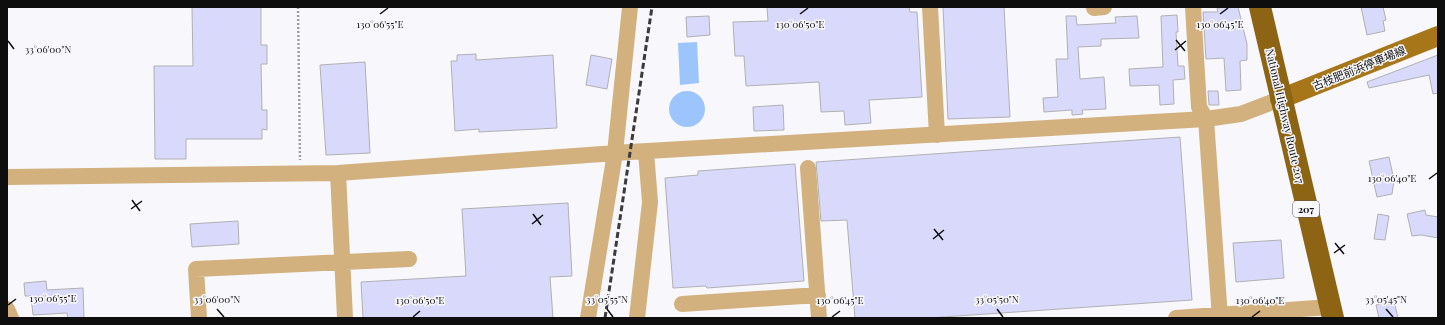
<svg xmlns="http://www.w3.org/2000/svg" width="1445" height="325" font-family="'Playfair Display','Noto Sans JP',serif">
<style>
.water{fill:#9bc5fc}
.building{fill:#d9dafb;stroke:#b0b0b3}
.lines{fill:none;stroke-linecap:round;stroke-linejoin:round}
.path{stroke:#9f9fa2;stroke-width:2.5;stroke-dasharray:2 2;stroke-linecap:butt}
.minor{stroke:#d2b17e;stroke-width:16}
.major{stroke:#a67618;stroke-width:20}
.highway{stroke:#8d6414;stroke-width:22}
.rail{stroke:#3b3b3d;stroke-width:3;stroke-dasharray:6 3;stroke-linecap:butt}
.ticks{fill:none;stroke:#0e0e0f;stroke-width:1.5}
.labels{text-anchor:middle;stroke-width:3;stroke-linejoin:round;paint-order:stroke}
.shield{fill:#f8f8fc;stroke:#545456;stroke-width:1}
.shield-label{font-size:10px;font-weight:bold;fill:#0e0e0f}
.street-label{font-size:11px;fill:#0e0e0f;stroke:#f8f8fc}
.ticks-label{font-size:10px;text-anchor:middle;fill:#0e0e0f;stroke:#f8f8fc;stroke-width:3;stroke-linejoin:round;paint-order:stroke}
</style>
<rect width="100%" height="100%" fill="#f8f8fc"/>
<!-- water -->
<path class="water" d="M697 42 699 83 680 85 678 43Z
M669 109a18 18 0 1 1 36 0a18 18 0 1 1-36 0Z"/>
<!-- building -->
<path class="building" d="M192 7H261V45H267V64H261L262 110H267V130L262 129V139H186V159H155L154 66H193Z
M767 7H909L910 12H917L922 97 869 100 871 123 845 125 844 111 821 112 819 82 746 86 744 56H735L733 22 768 21Z
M943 7H1004L1010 117 948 119Z
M1227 7H1238L1247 44V60L1240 61 1241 90 1226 91 1224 58 1206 59 1203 12H1218L1217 8Z
M1361 7H1383L1386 20 1383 21 1385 31 1367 35Z
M1177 15 1178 32H1176L1178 66H1184L1185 79 1173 80 1174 104 1160 105 1159 85 1130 86 1129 69 1163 67 1161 16Z
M709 16 710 35 687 37 686 17Z
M1066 16H1076L1077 25 1116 23 1115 17 1137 16 1139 38 1101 39V46L1078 47 1080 79 1104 77 1106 109 1082 110 1083 114 1072 115V110L1044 112 1043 98 1058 97 1056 59H1068Z
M476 54V60L553 55 557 128 479 132V129L455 131 451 61H457V55Z
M591 55 612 59 607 89 586 85Z
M1438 55V93L1433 94 1429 75 1369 88 1367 82Z
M365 62 370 153 326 155 320 65Z
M1208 91H1218L1219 105H1209Z
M783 105 784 130 754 131 753 107Z
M1180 137 1192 300 928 318H855L847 220 821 221 816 162Z
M1389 157 1394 180 1392 194 1377 197 1369 161Z
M795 164 804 281 707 288 706 286 673 288 665 178 698 175V171Z
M568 203 572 276 550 277 553 318H363L361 282 466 276 462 209Z
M1425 210 1426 215 1438 217V238L1421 235 1412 236 1407 214Z
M1378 214 1389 216 1385 240 1374 239Z
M238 221 239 244 192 247 190 224Z
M1281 240 1284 278 1236 282 1233 243Z
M46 281 47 290 83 288 84 318H68L67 313 33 315 31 296H25L24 283Z
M1394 301 1398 318H1379L1376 305Z"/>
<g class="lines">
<!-- path -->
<path class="path" d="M298 7 300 160"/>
<!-- minor -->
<path class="minor" d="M930 7 937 135
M1193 7 1199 107 1206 119 1220 318
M1094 8 1104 7
M808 168 819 318
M338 173 345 318
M7 177 338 173 630 152 1206 119 1241 114 1280 99
M682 304 818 295
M7 309 11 318
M199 318 196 269 409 259
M588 318 615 153 630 7
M637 318 650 202 646 152
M1176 318 1330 307"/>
<!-- major -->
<path class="major" d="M1280 99 1438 36"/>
<!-- highway -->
<path class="highway" d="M1260 7 1333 318"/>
<!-- rail -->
<path class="rail" d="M605 318 652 7"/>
</g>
<!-- ticks -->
<path class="ticks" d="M380 14 388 8M800 14 808 8M1220 14 1228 8M1176 40 1185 51M8 41 14 49M1175 50 1186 41M1429 179 1437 173M132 200 140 211M131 209 142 201M533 214 541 225M532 224 543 215M934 229 943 240M933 239 944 230M1335 243 1344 254M1334 253 1345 245M8 305 16 299M217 309 224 317M607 309 613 317M997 309 1003 317M1386 309 1393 317M413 317 420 311M832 317 840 311M1252 317 1260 311"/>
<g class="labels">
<!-- shield labels -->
<rect class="shield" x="1293" y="201" width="26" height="16" rx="3"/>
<g class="shield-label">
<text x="1306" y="213">207</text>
</g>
<!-- street labels -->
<g class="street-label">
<text transform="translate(1359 68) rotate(-22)" y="4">古枝肥前浜停車場線</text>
<text transform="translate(1285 116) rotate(77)" y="4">National Highway Route 207</text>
</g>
</g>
<g class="ticks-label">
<text x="380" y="28">130°06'55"E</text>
<text x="800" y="28">130°06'50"E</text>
<text x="1220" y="28">130°06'45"E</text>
<text x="48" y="53">33°06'00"N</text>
<text x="1392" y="182">130°06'40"E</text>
<text x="53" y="302">130°06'55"E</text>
<text x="217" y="303">33°06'00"N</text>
<text x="607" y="303">33°05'55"N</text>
<text x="997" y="303">33°05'50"N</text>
<text x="1386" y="303">33°05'45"N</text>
<text x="420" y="304">130°06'50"E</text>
<text x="840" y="304">130°06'45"E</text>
<text x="1260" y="304">130°06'40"E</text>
</g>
<!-- border -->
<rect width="1445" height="325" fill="none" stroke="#0e0e0f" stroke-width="16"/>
</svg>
